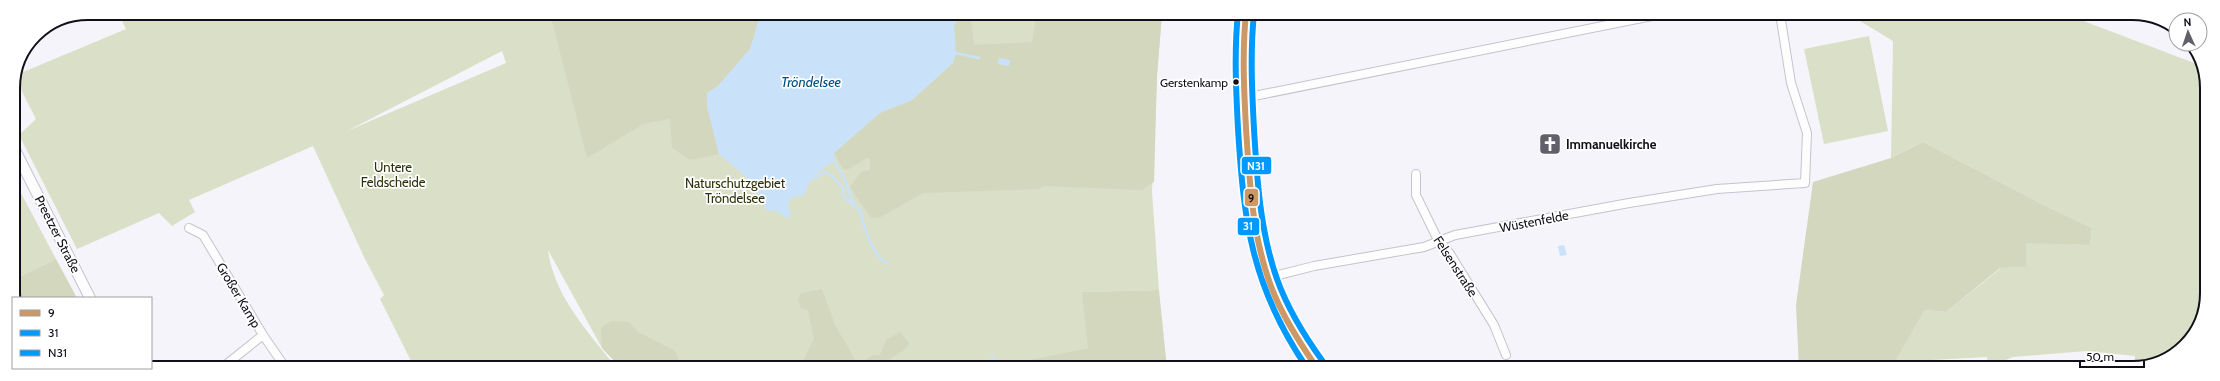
<svg xmlns="http://www.w3.org/2000/svg" width="2220" height="381" font-family="Cabin,sans-serif">
<style>
.green{fill:#dadfc7;fill-rule:evenodd}
.forest{fill:#d3d7be}
.water{fill:#cae2f9}
.lines{fill:none;stroke-linecap:round;stroke-linejoin:round}
.stream{stroke:#cae2f9;stroke-width:2.5}
.minor-casing{stroke:#c5c3cc;stroke-width:10}
.tertiary-casing{stroke:#c5c3cc;stroke-width:12}
.minor{stroke:#fefdfe;stroke-width:8}
.tertiary{stroke:#fefdfe;stroke-width:10}
.bus-1-casing{stroke:#fff;stroke-width:9}
.bus-2-casing{stroke:#fff;stroke-width:9}
.bus-3-casing{stroke:#fff;stroke-width:9}
.bus-1{stroke:#c96;stroke-width:6}
.bus-2{stroke:#09f;stroke-width:6}
.bus-3{stroke:#09f;stroke-width:6}
.bus-dot{fill:#120f1b;stroke:#fff;stroke-width:1.5}
.labels{text-anchor:middle;stroke-width:3.5;stroke-linejoin:round;paint-order:stroke}
.bus-label{font-size:12px;fill:#120f1b;stroke:#fff;text-anchor:end}
.poi-label{font-size:13px;font-weight:bold;fill:#120f1b;stroke:#fff;text-anchor:start}
.park-label{font-size:13px;fill:#2c3108;stroke:#fff}
.street-label{font-size:13px;fill:#120f1b;stroke:#fff}
.water-label{font-size:14px;font-style:italic;fill:#014f7d;stroke:#fff}
.rim{fill:none;stroke:#120f1b;stroke-width:2}
.line-badge{stroke:#fff;stroke-width:1.5}
.badge-label{font-size:11px;text-anchor:middle;font-weight:bold;fill:#fff}
.pale-badge-label{font-size:11px;text-anchor:middle;font-weight:bold;fill:#111}
</style>
<rect width="100%" height="100%" fill="#f5f4fa"/>
<!-- green -->
<path class="green" d="M118 13H1162L1157 76 1152 192 1159 290 1083 292 1089 348 1007 364 1009 368H621L602 348 548 250C554 296 588 332 616 367H414L380 299 384 295 365 259 313 146 189 200 195 212 172 226 159 213 77 249 19 135 36 119 15 78 16 75 126 29ZM502 51 506 63 347 131Z
M1858 14H2065L2202 66 2206 73V303L2181 349 2135 367V356L2086 351 2013 357 1988 367 1987 357 1894 362 1925 310 1946 312 2001 268 2025 267 2026 242 2090 245 2092 228 2042 204 1923 142 1891 158 1893 41 1860 21Z
M1869 36 1888 131 1824 144 1804 49Z
M14 180 56 259 15 279Z"/>
<!-- forest -->
<path class="forest" d="M550 13H761L750 49 717 87 707 93V106L719 154 690 160 672 148 670 119 643 124 587 158Z
M963 13H970L974 45 1032 42 1036 18 1083 13H1162L1157 76 1154 182 1142 190 1044 186 1039 189 923 193 879 218H871L850 187 861 172 870 170V160L867 158 847 170 843 169 834 153 880 113 912 100 953 63 956 53 954 25Z
M1923 142 2042 204 2092 228 2090 245 2026 243V267L2000 268 1946 312 1925 310 1891 368H1799L1796 305 1813 182 1891 158Z
M56 259 77 298H15V279Z
M822 289 835 325 860 368H799L814 339 808 310 801 308 798 300 801 293Z
M1159 290 1167 368H1009L1007 364 1088 348 1082 292Z
M611 321 629 322 638 332 675 351 682 367 692 368H621L602 348 601 327Z
M900 332 909 343C906 352 876 369 868 365L867 358 873 355H880L886 340Z"/>
<!-- water -->
<path class="water" d="M761 13H963L954 25 956 53 953 63 912 100 880 113 834 153V161C820 170 809 180 804 195L791 198 788 204 791 216 787 218 774 210 769 211 765 209 764 201 744 175 719 154 707 106V93L717 87 750 49Z
M999 58 1010 60 1009 66 998 64Z
M1564 245 1567 255 1560 256 1558 246Z"/>
<g class="lines">
<!-- stream -->
<path class="stream" d="M956 53 979 58
M834 161 843 175 854 205
M815 178 826 172 831 175 843 188V194L847 200 860 210C863 225 873 257 887 263
M991 356 1001 368"/>
<!-- minor casing -->
<g class="minor-casing">
<path id="minor" d="M1244 98 1662 14
M1416 174V195L1436 236 1450 254 1494 325 1506 355
M189 228 203 235 263 335 285 367
M1267 278 1314 266 1424 247 1455 235 1629 203 1717 189 1805 183 1807 133 1791 83 1780 14
M223 367 263 335"/>
</g>
<!-- tertiary casing -->
<g class="tertiary-casing">
<path id="tertiary" d="M1246 13C1241 51 1244 88 1246 125 1251 221 1257 289 1317 368
M14 148 90 298"/>
</g>
<!-- minor -->
<use href="#minor" class="minor"/>
<!-- tertiary -->
<use href="#tertiary" class="tertiary"/>
<!-- bus-1 casing -->
<g class="bus-1-casing">
<path id="bus-1" d="M1246 13C1242 52 1244 90 1246 128 1250 190 1253 255 1282 311 1292 331 1304 349 1317 368"/>
</g>
<!-- bus-2 casing -->
<g class="bus-2-casing">
<path id="bus-2" d="M1238 13C1234 52 1236 90 1238 129 1244 224 1252 287 1307 368"/>
</g>
<!-- bus-3 casing -->
<g class="bus-3-casing">
<path id="bus-3" d="M1254 14C1250 52 1252 91 1254 129 1257 179 1260 231 1277 279 1288 310 1305 337 1324 363"/>
</g>
<!-- bus-1 -->
<use href="#bus-1" class="bus-1"/>
<!-- bus-2 -->
<use href="#bus-2" class="bus-2"/>
<!-- bus-3 -->
<use href="#bus-3" class="bus-3"/>
</g>
<!-- icons -->
<defs>
<g id="church-square" transform="scale(1.15)"><rect x="-9" y="-9" width="18" height="18" rx="4" fill="#615f69" stroke="#fff"/><path d="M-1.2-6h2.4v3.5h3.3v2.4h-3.3V6h-2.4V-.1h-3.3v-2.4h3.3Z" fill="#fff"/></g>
</defs>
<g fill-rule="evenodd">
<use href="#church-square" x="1550" y="144"/>
</g>
<!-- markers -->
<circle class="bus-dot" cx="1236" cy="82" r="3.5"/>
<g class="labels">
<!-- bus labels -->
<g class="bus-label">
<text x="1228" y="87">Gerstenkamp</text>
</g>
<!-- poi labels -->
<g class="poi-label">
<text x="1566" y="149">Immanuelkirche</text>
</g>
<!-- park labels -->
<g class="park-label">
<text x="393" y="172">Untere<tspan x="393" dy="15">Feldscheide</tspan></text>
<text x="735" y="188">Naturschutzgebiet<tspan x="735" dy="15">Tröndelsee</tspan></text>
</g>
<!-- street labels -->
<g class="street-label">
<text transform="translate(1534 221) rotate(-11)" y="5">Wüstenfelde</text>
<text transform="translate(58 234) rotate(63)" y="5">Preetzer Straße</text>
<text transform="translate(1456 266) rotate(57)" y="5">Felsenstraße</text>
<text transform="translate(239 295) rotate(59)" y="5">Großer Kamp</text>
</g>
<!-- water labels -->
<g class="water-label">
<text x="811" y="87">Tröndelsee</text>
</g>
</g>
<!-- crop -->
<path d="M0 0H2220V381H0ZM88 20H2132A68 68 0 0 1 2200 88V293A68 68 0 0 1 2132 361H88A68 68 0 0 1 20 293V88A68 68 0 0 1 88 20Z" fill="#fff" fill-rule="evenodd"/>
<path class="rim" d="M88 20H2132A68 68 0 0 1 2200 88V293A68 68 0 0 1 2132 361H88A68 68 0 0 1 20 293V88A68 68 0 0 1 88 20Z"/>
<g class="line-badge">
<rect x="1241" y="156" width="31" height="19" rx="4" fill="#09f"/>
<rect x="1244" y="188" width="15" height="19" rx="4" fill="#c96"/>
<rect x="1237" y="217" width="23" height="19" rx="4" fill="#09f"/>
</g>
<g class="badge-label">
<text x="1256" y="170">N31</text>
<text x="1248" y="230">31</text>
</g>
<g class="pale-badge-label">
<text x="1251" y="202">9</text>
</g>
<!-- legend -->
<rect x="12" y="297" width="140" height="72" fill="#ffffff" stroke="#a09fa4"/>
<rect x="20" y="310" width="20" height="6" fill="#cc9966" stroke="#a09fa4"/>
<text x="48" y="317" font-size="12" fill="#120f1b">9</text>
<rect x="20" y="330" width="20" height="6" fill="#0099ff" stroke="#a09fa4"/>
<text x="48" y="337" font-size="12" fill="#120f1b">31</text>
<rect x="20" y="350" width="20" height="6" fill="#0099ff" stroke="#a09fa4"/>
<text x="48" y="357" font-size="12" fill="#120f1b">N31</text>
<!-- north arrow -->
<g transform="translate(2188 32) rotate(357)"><circle r="19" fill="#ffffff" stroke="#a09fa4"/>
<path d="M0-3L7 15L0 10L-7 15Z" fill="#615f69"/>
<text y="-6" font-size="11" font-weight="bold" text-anchor="middle" fill="#120f1b">N</text>
</g>
<!-- scale -->
<path d="M2080 361v6h64v-6" fill="none" stroke="#120f1b" stroke-width="2"/>
<text x="2086" y="361" font-size="12" fill="#120f1b" stroke="#ffffff" stroke-width="3" paint-order="stroke">50 m</text>
</svg>
